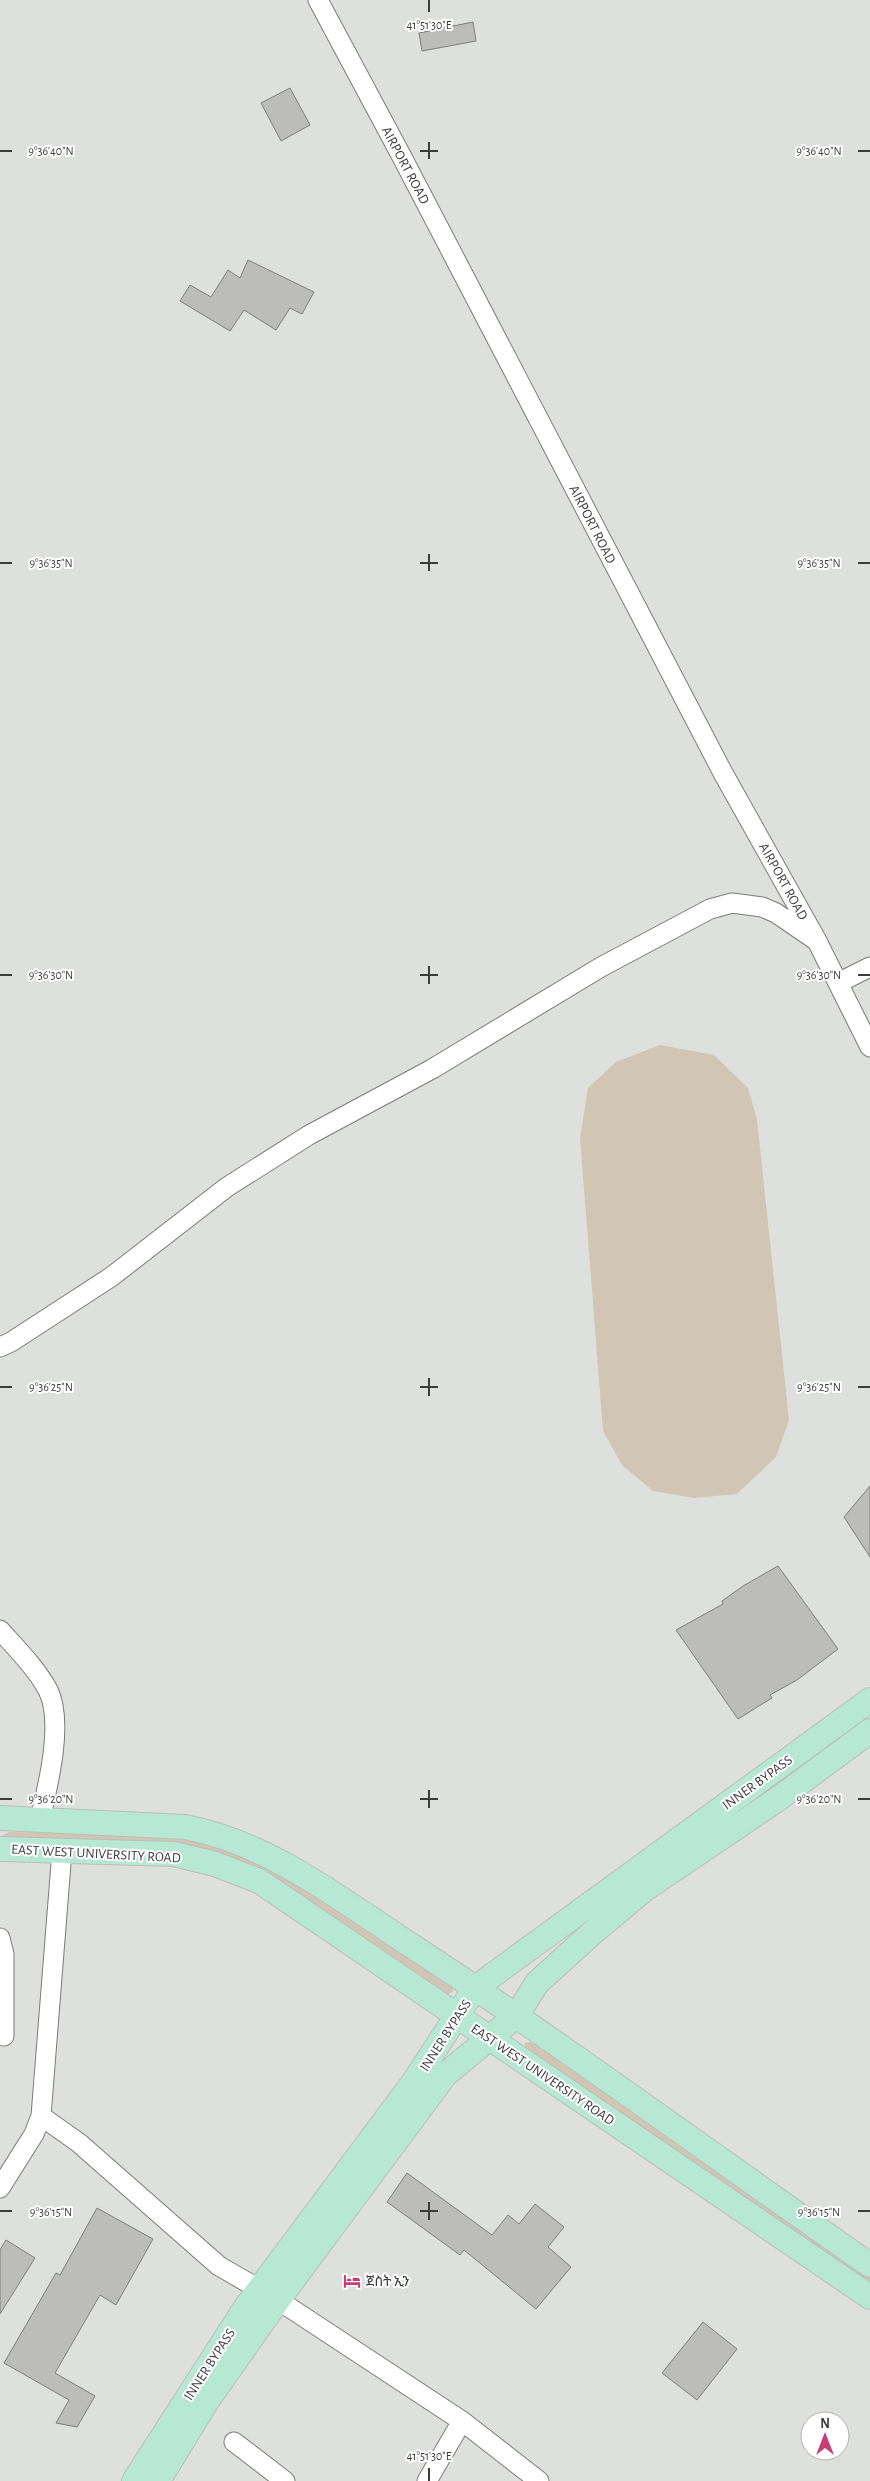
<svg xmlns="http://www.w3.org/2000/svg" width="870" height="2481" font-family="'Alegreya Sans','Noto Sans Ethiopic',sans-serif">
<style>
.green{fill:#d1c6b3}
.building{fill:#bcbdb9;stroke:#7e7f7c}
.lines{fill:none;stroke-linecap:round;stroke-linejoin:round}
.minor-casing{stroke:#7a7c79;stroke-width:21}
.major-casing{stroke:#bcbdbc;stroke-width:26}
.minor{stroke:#fff;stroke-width:19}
.major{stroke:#b6e8d4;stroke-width:24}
.ticks{fill:none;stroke:#3b3c3b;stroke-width:2}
.labels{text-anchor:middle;stroke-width:4;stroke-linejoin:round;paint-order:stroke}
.street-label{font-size:14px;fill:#3b3c3b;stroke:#fff}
.poi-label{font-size:14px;fill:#3b3c3b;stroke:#fff;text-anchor:start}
.ticks-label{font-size:12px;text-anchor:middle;fill:#3b3c3b;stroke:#fff;stroke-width:4;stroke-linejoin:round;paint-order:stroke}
</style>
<rect width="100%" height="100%" fill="#dee0dd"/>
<!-- green -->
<path class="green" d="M660 1045 714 1055 748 1088 757 1120 789 1420 776 1457 737 1494 694 1498 653 1491 622 1465 603 1431 580 1138 588 1088 616 1062Z
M9 1832C69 1833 142 1829 200 1843 224 1848 247 1857 269 1866L452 1984 454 1989 451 1993 446 1995 244 1868 3 1839V1835Z
M530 2042 537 2045 870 2270V2283L525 2050V2043Z"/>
<!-- building -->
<path class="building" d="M473 22 476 41 422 51 419 33Z
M290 88 310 125 281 141 261 103Z
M248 260 314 292 302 314 290 308 276 330 244 310 230 331 180 301 190 285 211 297 228 270 240 278Z
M870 1486V1557L844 1517Z
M778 1566 838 1649 797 1680 770 1695 772 1698 738 1719 676 1630 723 1604 722 1601 743 1586Z
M407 2173 492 2235 508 2215 519 2224 535 2204 564 2227 548 2247 571 2267 536 2309 464 2250 460 2255 387 2202Z
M97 2208 153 2239 116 2305 100 2295 55 2373 95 2396 77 2427 56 2423 69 2400 4 2363 56 2273 60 2275Z
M6 2240 35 2258 0 2314V2250Z
M703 2322 737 2349 697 2400 662 2373Z"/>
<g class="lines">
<!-- minor casing -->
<g class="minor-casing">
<path id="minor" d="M318 0 402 157 723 773 817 941 870 1047
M838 983 870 967
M0 1347 11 1342 111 1277 227 1187 309 1135 432 1069 601 967 710 909 732 903 762 907 776 913 814 939
M0 1630C17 1649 36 1668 48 1690 64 1722 48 1786 40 1819
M0 1938 4 1954V2036
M41 2116 79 2143 219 2266 278 2300 462 2421 539 2481
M0 2188 34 2134 41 2116 62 1851
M234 2442 285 2481
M427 2481 462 2421"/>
</g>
<!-- major casing -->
<g class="major-casing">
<path id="major" d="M0 1818 185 1827C270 1843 341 1900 412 1946 568 2048 717 2159 870 2265
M0 1849 174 1854 215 1864 259 1881 870 2297
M134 2481 246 2307 413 2083 475 1988 870 1700
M158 2481 207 2401 278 2300 445 2075 517 2015 537 1983 591 1934 645 1889 778 1799 870 1731"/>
</g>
<!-- minor -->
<use href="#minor" class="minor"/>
<!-- major -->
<use href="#major" class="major"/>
</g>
<!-- ticks -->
<path class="ticks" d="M429 0V12M429 142V159M0 151H12M420 151H438M858 151H870M429 554V571M0 563H12M420 563H438M858 563H870M429 966V984M0 975H12M420 975H438M858 975H870M429 1378V1396M0 1387H12M420 1387H438M858 1387H870M429 1790V1808M0 1799H12M420 1799H438M858 1799H870M429 2202V2220M0 2211H12M420 2211H438M858 2211H870M429 2468V2481"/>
<!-- icons -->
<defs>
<g id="hotel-bare" transform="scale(1.35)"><path d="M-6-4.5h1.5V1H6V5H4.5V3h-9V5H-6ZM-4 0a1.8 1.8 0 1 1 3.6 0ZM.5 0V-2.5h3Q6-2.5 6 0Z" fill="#c83d74" stroke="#fff" stroke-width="2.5" paint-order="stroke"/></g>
</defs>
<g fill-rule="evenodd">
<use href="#hotel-bare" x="352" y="2281"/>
</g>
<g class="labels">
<!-- street labels -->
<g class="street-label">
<text transform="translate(406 165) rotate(62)" y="5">AIRPORT ROAD</text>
<text transform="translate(593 524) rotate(63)" y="5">AIRPORT ROAD</text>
<text transform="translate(784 881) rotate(61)" y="5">AIRPORT ROAD</text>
<text transform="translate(757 1782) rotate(-36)" y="5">INNER BYPASS</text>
<text transform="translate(96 1853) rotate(3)" y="5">EAST WEST UNIVERSITY ROAD</text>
<text transform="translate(445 2035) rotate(-57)" y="5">INNER BYPASS</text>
<text transform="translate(543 2074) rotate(34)" y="5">EAST WEST UNIVERSITY ROAD</text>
<text transform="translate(209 2364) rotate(-57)" y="5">INNER BYPASS</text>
</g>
<!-- poi labels -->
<g class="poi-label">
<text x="366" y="2286">ጀስት ኢን</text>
</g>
</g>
<g class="ticks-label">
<text x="429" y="29">41°51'30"E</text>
<text x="51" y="155">9°36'40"N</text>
<text x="819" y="155">9°36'40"N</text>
<text x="51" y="567">9°36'35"N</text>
<text x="819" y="567">9°36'35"N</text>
<text x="51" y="979">9°36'30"N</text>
<text x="819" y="979">9°36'30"N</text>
<text x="51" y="1391">9°36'25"N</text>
<text x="819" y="1391">9°36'25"N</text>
<text x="51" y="1803">9°36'20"N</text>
<text x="819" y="1803">9°36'20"N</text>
<text x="51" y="2216">9°36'15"N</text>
<text x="819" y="2216">9°36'15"N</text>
<text x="429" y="2460">41°51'30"E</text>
</g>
<!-- north arrow -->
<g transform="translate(825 2436)"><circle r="24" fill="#ffffff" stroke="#b1b1b1"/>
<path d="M0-4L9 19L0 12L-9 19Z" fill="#c83d74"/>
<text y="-8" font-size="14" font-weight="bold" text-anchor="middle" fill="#3b3c3b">N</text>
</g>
</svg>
